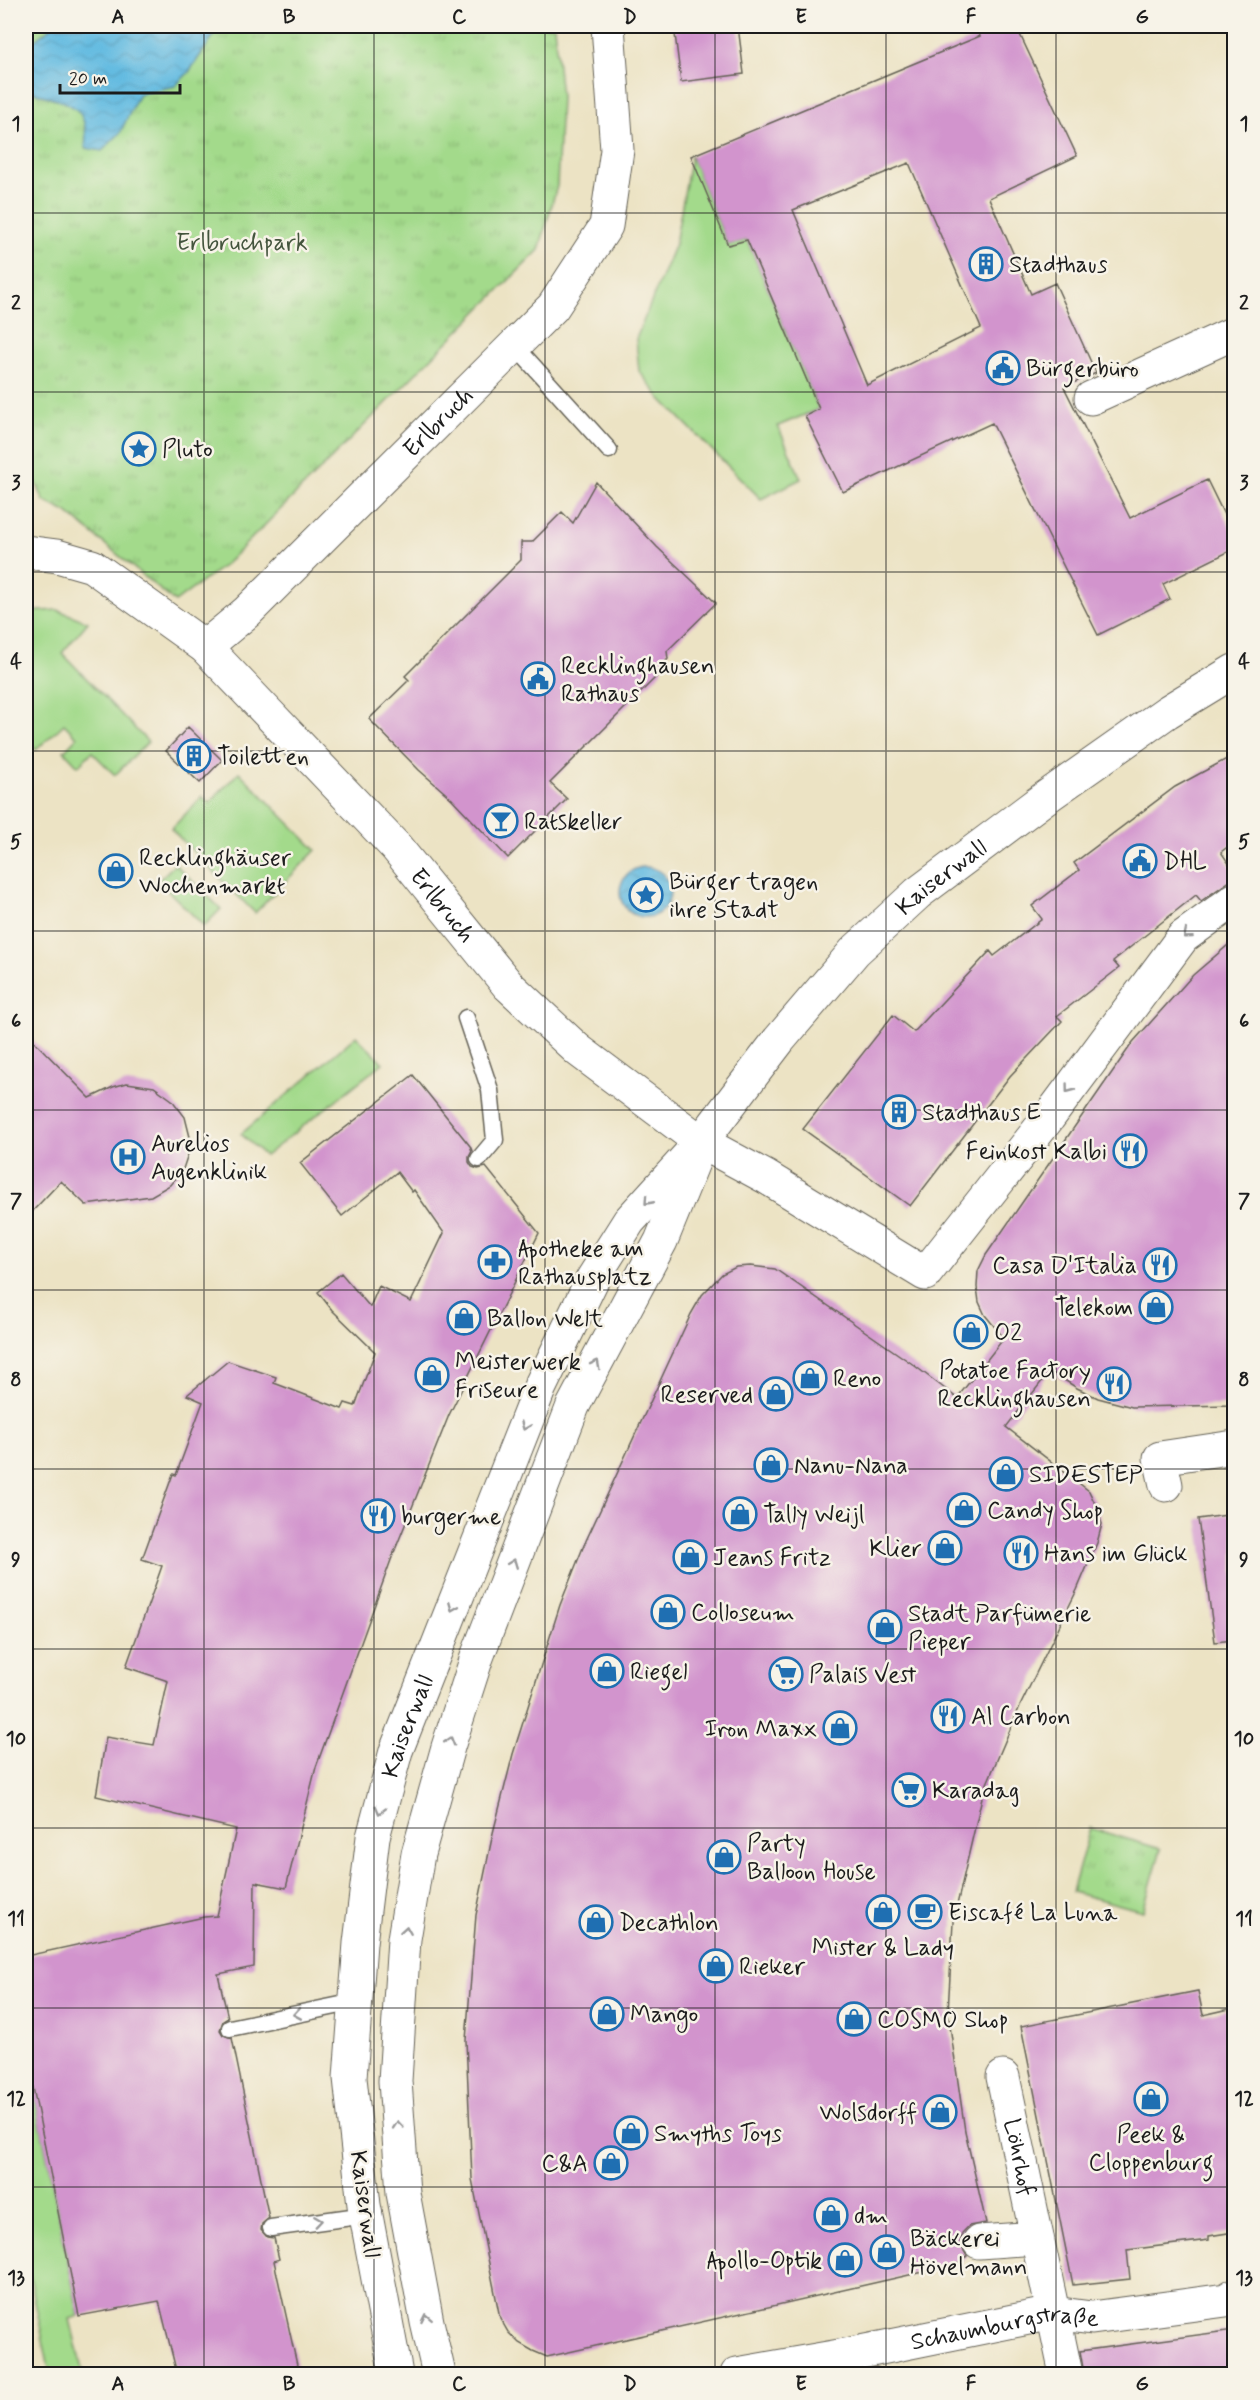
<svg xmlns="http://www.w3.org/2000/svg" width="1260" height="2400" font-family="Mynerve,sans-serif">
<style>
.grass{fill:#a3da8b;stroke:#607b54;stroke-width:1.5}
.park{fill:url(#park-tufts);stroke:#607b54;stroke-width:1.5}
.water{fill:url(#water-waves);stroke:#406c7e;stroke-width:1.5}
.building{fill:#d294cd;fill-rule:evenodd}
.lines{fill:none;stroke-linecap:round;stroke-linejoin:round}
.lane-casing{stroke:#656257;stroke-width:19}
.street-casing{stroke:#656257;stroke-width:35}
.secondary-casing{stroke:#656257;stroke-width:35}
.lane{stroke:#fff;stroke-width:16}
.street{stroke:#fff;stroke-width:33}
.secondary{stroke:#fff;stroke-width:33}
.oneway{stroke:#999}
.grid{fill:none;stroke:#1c1c1c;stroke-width:1.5;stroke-opacity:0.55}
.labels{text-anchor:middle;stroke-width:5;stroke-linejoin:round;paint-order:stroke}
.park-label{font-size:24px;fill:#44553d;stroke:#f7f3e8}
.poi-label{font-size:24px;fill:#1c1c1c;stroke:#f7f3e8;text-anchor:start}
.street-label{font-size:24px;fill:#1c1c1c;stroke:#f7f3e8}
.neatline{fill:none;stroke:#1c1c1c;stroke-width:2}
.grid-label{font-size:20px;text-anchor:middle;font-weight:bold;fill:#1c1c1c}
</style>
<defs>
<pattern id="park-tufts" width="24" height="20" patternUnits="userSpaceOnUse" patternTransform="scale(1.5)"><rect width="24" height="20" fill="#a3da8b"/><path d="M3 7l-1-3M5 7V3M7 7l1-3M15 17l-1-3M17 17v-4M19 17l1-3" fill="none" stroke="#8cba77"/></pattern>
<pattern id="water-waves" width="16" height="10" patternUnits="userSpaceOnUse" patternTransform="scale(1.5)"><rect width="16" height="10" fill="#64bbe1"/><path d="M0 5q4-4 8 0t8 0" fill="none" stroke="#56a0c0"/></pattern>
</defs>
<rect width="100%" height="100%" fill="#f7f3e8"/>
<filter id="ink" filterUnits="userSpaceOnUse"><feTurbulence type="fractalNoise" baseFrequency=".0167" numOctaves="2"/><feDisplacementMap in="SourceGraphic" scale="12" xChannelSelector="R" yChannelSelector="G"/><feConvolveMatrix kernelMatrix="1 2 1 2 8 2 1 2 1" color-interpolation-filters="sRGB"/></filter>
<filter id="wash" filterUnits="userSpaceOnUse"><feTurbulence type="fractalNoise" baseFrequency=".008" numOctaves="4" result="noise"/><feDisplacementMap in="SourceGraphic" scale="24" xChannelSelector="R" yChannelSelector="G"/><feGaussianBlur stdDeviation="1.35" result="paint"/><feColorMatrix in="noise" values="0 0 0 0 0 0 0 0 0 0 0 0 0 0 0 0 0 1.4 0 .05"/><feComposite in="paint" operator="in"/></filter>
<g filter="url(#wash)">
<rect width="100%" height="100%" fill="#ece3c4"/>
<!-- grass -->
<path class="grass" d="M691 156 728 245 747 240 819 409 778 426 801 479 761 499 661 399 639 371 636 339 675 244Z
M58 610 88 622 62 653 148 742 115 775 92 752 78 766 64 751 77 737 64 724 36 750 26 739V612Z
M239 772 316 850 255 913 171 829 202 797 209 803Z
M175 864 221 909 204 926 158 881Z
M356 1036 383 1063 265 1156 241 1134Z
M26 2053 79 2316 70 2319 83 2374H50L26 2258Z"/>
<!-- park -->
<path class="park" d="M26 26H554L561 97 557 186 539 250 226 564 175 602 66 512 44 501 26 460Z
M1090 1828 1161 1849 1143 1911 1072 1892Z"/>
<!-- water -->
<path class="water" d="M53 26H234L214 35 189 72 175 86 139 94 120 133 102 151 85 148C91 95 58 106 26 88V47Z
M620 892a25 25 0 1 1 50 0a25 25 0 1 1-50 0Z"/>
<g id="blocks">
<!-- building -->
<path class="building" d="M674 26H738L744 74 681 82Z
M975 26H1016L1077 156 989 198 1031 294 1055 283 1096 373 1064 387 1130 518 1207 480 1234 535V549L1163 584 1170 599 1098 635 992 423 843 492 805 416 819 409 747 240 728 245 691 156 980 36ZM909 163 981 328 867 385 793 210Z
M596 482 657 547 716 603 667 651 668 659 662 665V671L550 783 567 799 508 858 452 799 419 770 369 719 409 680 405 676 521 560V542H532L562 512 573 523Z
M188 727 222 760 200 783 166 751Z
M1234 755V842L1221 852 1234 871V878L1201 901 1196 895 1113 961 1119 968 1057 1016 1062 1021 1010 1076 910 1206 803 1129 893 1015 914 1032 990 951 994 956 1042 919 1032 906 1079 870 1074 863 1175 787Z
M1234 940V1405L1132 1407 1098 1398 1077 1388 1050 1371 1006 1427 1089 1491 1097 1508 1102 1524 1097 1543 1077 1590 1020 1706 983 1793 953 1922 948 2012 965 2131 986 2223 969 2226 962 2233 960 2244 967 2256 960 2263 949 2266 547 2357 533 2351 519 2343 508 2332 500 2318 472 2179 466 2040 476 1915 493 1833 513 1754 560 1605 584 1545 691 1314 702 1295 722 1274 736 1267 751 1266 775 1269 911 1363 957 1398 1004 1338 985 1315 979 1302 977 1287 978 1271 986 1255 1133 1042 1193 975Z
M26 1033 90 1098 113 1087 127 1083 154 1087 172 1100 185 1117 190 1137V1148L183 1169 170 1185 151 1196 86 1205 61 1181 26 1218Z
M413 1075 470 1146 472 1151 469 1157V1162L472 1167 478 1169 486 1167 539 1233 449 1415 391 1560 316 1767 286 1888 255 1882 254 1967 218 1974 228 2018 223 2021 220 2030 223 2035 232 2038 269 2218 262 2224 261 2230 267 2237 274 2238 279 2259 274 2261 299 2374H177L159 2301 79 2316 26 2053V1956L204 1917 217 1916 236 1829 96 1796 106 1737 154 1745 168 1681 126 1667 162 1566 142 1559 173 1474 176 1475 203 1402 187 1395 228 1361 276 1377 274 1383 342 1409 345 1403 355 1406 375 1352 332 1310 318 1292 341 1273 370 1307 379 1286 411 1302 444 1233 414 1190 412 1192 397 1172 342 1216 300 1163Z
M1234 1514V1640L1215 1642 1198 1519Z
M1198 1991 1203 2015 1234 2008V2232L1209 2236V2240L1127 2250 1130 2279 1073 2285 1021 2026Z
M1234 2330V2374H1084L1080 2351Z"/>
</g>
</g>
<g filter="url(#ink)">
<use href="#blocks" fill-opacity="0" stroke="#656257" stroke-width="1.5"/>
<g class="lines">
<!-- lane casing -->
<g class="lane-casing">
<path id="lane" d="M515 346 609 450
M466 1018 490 1090 495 1140 479 1159
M230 2028 355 2002
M271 2228 366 2215"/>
</g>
<!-- street casing -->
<g class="street-casing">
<g id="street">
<path d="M1091 398 1234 333"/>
<path id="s1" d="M205 647 247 612 553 307 606 226 617 150 608 26"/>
<path d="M701 1142 766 1177 925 1274 1049 1117 1183 937 1234 900"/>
<path d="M1166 1485 1160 1458 1234 1447"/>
<path id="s2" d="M1003 2077 1066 2374"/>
<path d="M979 2242 1037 2238"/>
<path id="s3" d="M737 2374 851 2354 1053 2313 1092 2318 1226 2300 1234 2295"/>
</g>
</g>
<!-- secondary casing -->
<g class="secondary-casing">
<g id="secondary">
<path id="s4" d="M26 552 57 556 92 566 205 647 396 847 508 985 578 1050 701 1142"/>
<path id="s5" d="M396 2374 364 2205 350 2078 360 1943 373 1837 396 1751 540 1387 593 1278 629 1221 701 1142 779 1040 855 951 918 893 1042 800 1167 712 1234 671"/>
<path d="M439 2374 427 2322 403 2193 395 2081 404 1939 418 1854 448 1747 477 1657 573 1406 661 1241 694 1160"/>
</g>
</g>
<!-- lane -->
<use href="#lane" class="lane"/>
<!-- street -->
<use href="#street" class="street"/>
<!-- secondary -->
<use href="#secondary" class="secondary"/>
</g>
<!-- one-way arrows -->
<defs><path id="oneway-chevron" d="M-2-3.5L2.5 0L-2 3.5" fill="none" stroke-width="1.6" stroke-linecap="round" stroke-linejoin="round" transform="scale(1.5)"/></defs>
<g class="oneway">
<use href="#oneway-chevron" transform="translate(1187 935) rotate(140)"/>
<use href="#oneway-chevron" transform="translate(1069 1089) rotate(127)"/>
<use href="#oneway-chevron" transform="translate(648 1201) rotate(132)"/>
<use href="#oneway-chevron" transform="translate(596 1364) rotate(-62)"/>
<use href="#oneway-chevron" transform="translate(525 1426) rotate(112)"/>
<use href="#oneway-chevron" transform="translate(513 1563) rotate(-69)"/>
<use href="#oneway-chevron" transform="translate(453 1607) rotate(112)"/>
<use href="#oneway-chevron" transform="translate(450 1741) rotate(-73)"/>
<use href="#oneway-chevron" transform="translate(380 1810) rotate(105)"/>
<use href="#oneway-chevron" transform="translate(406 1930) rotate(-81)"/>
<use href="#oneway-chevron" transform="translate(297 2014) rotate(170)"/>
<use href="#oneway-chevron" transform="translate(398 2125) rotate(-95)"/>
<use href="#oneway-chevron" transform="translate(318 2221) rotate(-8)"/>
<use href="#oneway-chevron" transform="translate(426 2318) rotate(-101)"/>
</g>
</g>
<!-- grid -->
<path class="grid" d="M204 26V2374M374 26V2374M545 26V2374M715 26V2374M886 26V2374M1056 26V2374M26 213H1234M26 392H1234M26 572H1234M26 751H1234M26 931H1234M26 1110H1234M26 1290H1234M26 1469H1234M26 1649H1234M26 1828H1234M26 2008H1234M26 2187H1234"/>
<!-- icons -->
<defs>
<g id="building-ring" transform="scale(1.725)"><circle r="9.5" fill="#f7f3e8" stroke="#1f6fb2" stroke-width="1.5"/><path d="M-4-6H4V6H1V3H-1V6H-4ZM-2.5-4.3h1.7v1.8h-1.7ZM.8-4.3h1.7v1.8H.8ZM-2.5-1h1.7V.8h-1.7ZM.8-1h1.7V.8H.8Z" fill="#1f6fb2"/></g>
<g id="civic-ring" transform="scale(1.725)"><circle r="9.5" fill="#f7f3e8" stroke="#1f6fb2" stroke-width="1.5"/><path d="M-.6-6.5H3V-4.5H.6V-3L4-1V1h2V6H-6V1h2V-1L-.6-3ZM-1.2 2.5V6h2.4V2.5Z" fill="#1f6fb2"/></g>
<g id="sight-ring" transform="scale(1.725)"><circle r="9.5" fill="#f7f3e8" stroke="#1f6fb2" stroke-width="1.5"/><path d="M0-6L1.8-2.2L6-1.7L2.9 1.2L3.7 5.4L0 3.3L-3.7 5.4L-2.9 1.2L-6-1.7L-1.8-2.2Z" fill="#1f6fb2"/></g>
<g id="bar-ring" transform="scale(1.725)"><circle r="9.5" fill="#f7f3e8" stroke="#1f6fb2" stroke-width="1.5"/><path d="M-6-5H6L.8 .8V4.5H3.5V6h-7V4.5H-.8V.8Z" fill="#1f6fb2"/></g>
<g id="shop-ring" transform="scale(1.725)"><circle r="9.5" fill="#f7f3e8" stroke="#1f6fb2" stroke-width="1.5"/><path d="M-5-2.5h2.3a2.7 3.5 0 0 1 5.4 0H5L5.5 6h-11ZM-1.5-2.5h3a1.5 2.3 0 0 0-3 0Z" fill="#1f6fb2"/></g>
<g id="restaurant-ring" transform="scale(1.725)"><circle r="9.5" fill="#f7f3e8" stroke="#1f6fb2" stroke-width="1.5"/><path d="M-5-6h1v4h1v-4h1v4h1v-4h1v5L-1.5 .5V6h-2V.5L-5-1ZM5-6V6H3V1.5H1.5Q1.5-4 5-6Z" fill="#1f6fb2"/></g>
<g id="hospital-ring" transform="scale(1.725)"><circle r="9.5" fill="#f7f3e8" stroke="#1f6fb2" stroke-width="1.5"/><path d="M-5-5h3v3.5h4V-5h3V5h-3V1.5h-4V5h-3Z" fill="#1f6fb2"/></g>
<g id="pharmacy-ring" transform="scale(1.725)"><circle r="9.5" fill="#f7f3e8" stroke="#1f6fb2" stroke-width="1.5"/><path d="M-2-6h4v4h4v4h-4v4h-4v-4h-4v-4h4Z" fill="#1f6fb2"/></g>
<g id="supermarket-ring" transform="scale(1.725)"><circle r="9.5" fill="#f7f3e8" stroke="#1f6fb2" stroke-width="1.5"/><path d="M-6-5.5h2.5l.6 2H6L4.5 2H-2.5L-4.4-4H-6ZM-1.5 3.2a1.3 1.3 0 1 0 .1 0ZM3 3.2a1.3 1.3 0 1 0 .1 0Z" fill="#1f6fb2"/></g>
<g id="cafe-ring" transform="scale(1.725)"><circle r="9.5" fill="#f7f3e8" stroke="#1f6fb2" stroke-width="1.5"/><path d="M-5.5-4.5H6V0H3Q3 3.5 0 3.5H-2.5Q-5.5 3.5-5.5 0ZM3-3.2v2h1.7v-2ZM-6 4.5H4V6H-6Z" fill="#1f6fb2"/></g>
</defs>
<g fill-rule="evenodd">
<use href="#building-ring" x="986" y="264"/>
<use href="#civic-ring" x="1003" y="368"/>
<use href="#sight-ring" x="139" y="449"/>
<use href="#civic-ring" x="538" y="679"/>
<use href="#building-ring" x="194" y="756"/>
<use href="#bar-ring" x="501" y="821"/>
<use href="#civic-ring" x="1140" y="861"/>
<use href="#shop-ring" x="116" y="871"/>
<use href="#sight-ring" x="646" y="895"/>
<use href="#building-ring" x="899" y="1112"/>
<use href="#restaurant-ring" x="1130" y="1151"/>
<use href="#hospital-ring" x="128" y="1157"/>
<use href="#pharmacy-ring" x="495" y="1262"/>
<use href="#restaurant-ring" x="1160" y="1265"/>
<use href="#shop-ring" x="1156" y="1307"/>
<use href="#shop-ring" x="464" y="1318"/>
<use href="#shop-ring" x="971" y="1332"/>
<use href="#shop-ring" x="432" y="1375"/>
<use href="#shop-ring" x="810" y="1378"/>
<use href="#restaurant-ring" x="1114" y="1384"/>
<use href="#shop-ring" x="776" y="1394"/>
<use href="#shop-ring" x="771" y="1465"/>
<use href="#shop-ring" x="1006" y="1474"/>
<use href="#shop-ring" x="964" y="1510"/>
<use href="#shop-ring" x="740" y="1514"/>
<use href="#restaurant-ring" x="378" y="1516"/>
<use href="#shop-ring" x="945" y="1548"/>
<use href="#restaurant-ring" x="1021" y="1553"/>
<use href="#shop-ring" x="690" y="1557"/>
<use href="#shop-ring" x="668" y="1612"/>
<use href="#shop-ring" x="885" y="1627"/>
<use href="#shop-ring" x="607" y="1671"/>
<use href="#supermarket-ring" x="786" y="1674"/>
<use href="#restaurant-ring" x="948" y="1716"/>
<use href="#shop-ring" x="840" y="1728"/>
<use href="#supermarket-ring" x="909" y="1790"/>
<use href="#shop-ring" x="724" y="1857"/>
<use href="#shop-ring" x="883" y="1912"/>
<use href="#cafe-ring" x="925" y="1912"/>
<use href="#shop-ring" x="596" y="1922"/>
<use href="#shop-ring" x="716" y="1966"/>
<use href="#shop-ring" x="607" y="2014"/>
<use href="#shop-ring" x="854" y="2019"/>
<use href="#shop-ring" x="1151" y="2099"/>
<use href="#shop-ring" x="940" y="2112"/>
<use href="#shop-ring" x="631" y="2133"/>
<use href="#shop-ring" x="611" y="2163"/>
<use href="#shop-ring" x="831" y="2215"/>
<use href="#shop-ring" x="887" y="2252"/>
<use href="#shop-ring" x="845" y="2260"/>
</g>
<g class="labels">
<!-- park labels -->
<g class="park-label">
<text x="242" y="250">Erlbruchpark</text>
</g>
<!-- poi labels -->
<g class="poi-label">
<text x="1009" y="272">Stadthaus</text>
<text x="1026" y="376">Bürgerbüro</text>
<text x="162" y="457">Pluto</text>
<text x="561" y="673">Recklinghausen<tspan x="561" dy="28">Rathaus</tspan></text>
<text x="217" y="764">Toiletten</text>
<text x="524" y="829">Ratskeller</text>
<text x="139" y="865">Recklinghäuser<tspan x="139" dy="28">Wochenmarkt</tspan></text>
<text x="1163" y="869">DHL</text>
<text x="669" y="889">Bürger tragen<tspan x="669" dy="28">ihre Stadt</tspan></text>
<text x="922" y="1120">Stadthaus E</text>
<text x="151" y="1151">Aurelios<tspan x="151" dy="28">Augenklinik</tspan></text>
<text x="1107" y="1159" text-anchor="end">Feinkost Kalbi</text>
<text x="518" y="1256">Apotheke am<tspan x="518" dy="28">Rathausplatz</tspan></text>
<text x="1137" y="1273" text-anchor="end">Casa D'Italia</text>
<text x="1133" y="1315" text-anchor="end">Telekom</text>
<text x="487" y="1326">Ballon Welt</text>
<text x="994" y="1340">O2</text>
<text x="455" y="1369">Meisterwerk<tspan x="455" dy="28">Friseure</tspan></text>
<text x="1091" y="1378" text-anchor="end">Potatoe Factory<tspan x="1091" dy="28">Recklinghausen</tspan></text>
<text x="833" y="1386">Reno</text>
<text x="753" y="1402" text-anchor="end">Reserved</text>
<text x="794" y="1473">Nanu-Nana</text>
<text x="1029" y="1482">SIDESTEP</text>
<text x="987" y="1518">Candy Shop</text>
<text x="763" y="1522">Tally Weijl</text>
<text x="401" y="1524">burgerme</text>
<text x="922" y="1556" text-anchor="end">Klier</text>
<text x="1044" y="1561">Hans im Glück</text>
<text x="713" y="1565">Jeans Fritz</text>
<text x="691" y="1620">Colloseum</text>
<text x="908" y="1621">Stadt Parfümerie<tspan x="908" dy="28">Pieper</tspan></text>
<text x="630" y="1679">Riegel</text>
<text x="809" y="1682">Palais Vest</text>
<text x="971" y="1724">Al Carbon</text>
<text x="817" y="1736" text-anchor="end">Iron Maxx</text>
<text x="932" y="1798">Karadag</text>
<text x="747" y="1851">Party<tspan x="747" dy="28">Balloon House</tspan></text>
<text x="948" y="1920">Eiscafé La Luna</text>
<text x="619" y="1930">Decathlon</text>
<text x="883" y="1955" text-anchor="middle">Mister &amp; Lady</text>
<text x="739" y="1974">Rieker</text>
<text x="630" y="2022">Mango</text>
<text x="877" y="2027">COSMO Shop</text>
<text x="917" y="2120" text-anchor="end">Wolsdorff</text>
<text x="654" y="2141">Smyths Toys</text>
<text x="1151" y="2142" text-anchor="middle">Peek &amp;<tspan x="1151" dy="28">Cloppenburg</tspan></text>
<text x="588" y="2171" text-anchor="end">C&amp;A</text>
<text x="854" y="2223">dm</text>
<text x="910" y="2246">Bäckerei<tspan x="910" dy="28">Hövelmann</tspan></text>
<text x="822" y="2268" text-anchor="end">Apollo-Optik</text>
</g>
<!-- street labels -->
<g class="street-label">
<text dy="8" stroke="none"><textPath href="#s1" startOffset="324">Erlbruch</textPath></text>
<text dy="8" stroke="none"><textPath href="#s5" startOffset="1677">Kaiserwall</textPath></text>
<text dy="8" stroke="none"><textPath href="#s4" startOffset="558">Erlbruch</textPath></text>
<text dy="8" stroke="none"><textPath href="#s5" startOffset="658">Kaiserwall</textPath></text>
<text dy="8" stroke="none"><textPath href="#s2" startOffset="82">Löhrhof</textPath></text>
<text transform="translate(366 2204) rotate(82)" y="8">Kaiserwall</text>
<text dy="8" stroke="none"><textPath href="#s3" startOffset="272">Schaumburgstraße</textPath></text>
</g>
</g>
<!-- margin -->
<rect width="1260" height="2400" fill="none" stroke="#f7f3e8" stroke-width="66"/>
<!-- scale -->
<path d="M60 84v9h120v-9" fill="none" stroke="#1c1c1c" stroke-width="3"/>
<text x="69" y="84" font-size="18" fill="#1c1c1c" stroke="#f7f3e8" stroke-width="4.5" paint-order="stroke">20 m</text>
<rect x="33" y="33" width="1194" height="2334" class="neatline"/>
<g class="grid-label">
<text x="118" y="23">A</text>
<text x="289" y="23">B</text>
<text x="459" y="23">C</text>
<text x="630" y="23">D</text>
<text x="801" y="23">E</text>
<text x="971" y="23">F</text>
<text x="1142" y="23">G</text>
<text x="16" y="130">1</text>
<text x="1244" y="130">1</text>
<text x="16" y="309">2</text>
<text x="1244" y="309">2</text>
<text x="16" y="489">3</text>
<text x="1244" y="489">3</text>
<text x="16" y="668">4</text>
<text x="1244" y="668">4</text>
<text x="16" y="848">5</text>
<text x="1244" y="848">5</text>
<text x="16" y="1027">6</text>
<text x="1244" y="1027">6</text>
<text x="16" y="1207">7</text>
<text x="1244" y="1207">7</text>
<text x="16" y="1386">8</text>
<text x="1244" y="1386">8</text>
<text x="16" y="1566">9</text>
<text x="1244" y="1566">9</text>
<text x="16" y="1745">10</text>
<text x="1244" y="1745">10</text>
<text x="16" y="1925">11</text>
<text x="1244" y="1925">11</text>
<text x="16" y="2105">12</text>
<text x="1244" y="2105">12</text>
<text x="16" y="2284">13</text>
<text x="1244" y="2284">13</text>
<text x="118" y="2390">A</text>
<text x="289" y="2390">B</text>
<text x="459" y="2390">C</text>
<text x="630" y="2390">D</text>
<text x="801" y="2390">E</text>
<text x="971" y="2390">F</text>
<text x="1142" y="2390">G</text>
</g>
</svg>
